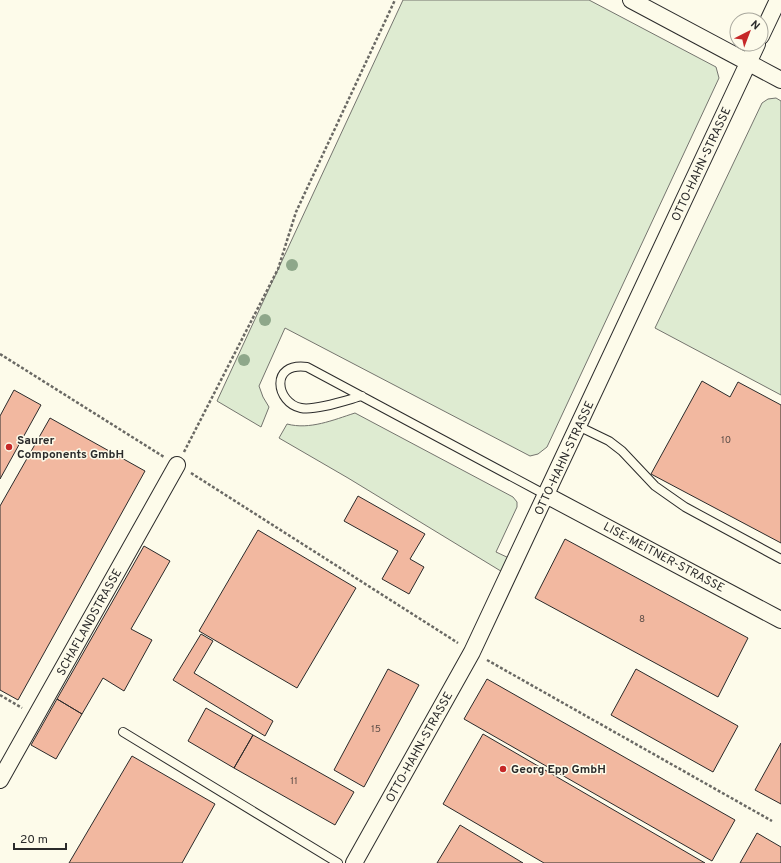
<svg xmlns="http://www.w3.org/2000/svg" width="781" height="863" font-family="Overpass,sans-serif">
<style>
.green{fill:#deebd1;stroke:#74746e}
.building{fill:#f2b8a0;stroke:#2b2b2b}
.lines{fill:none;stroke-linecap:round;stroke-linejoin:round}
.service-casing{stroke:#2b2b2b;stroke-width:10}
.minor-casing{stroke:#2b2b2b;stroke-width:18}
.path{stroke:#6a6964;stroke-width:2.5;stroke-dasharray:3 2;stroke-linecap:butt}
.service{stroke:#fdfbea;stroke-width:8}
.minor{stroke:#fdfbea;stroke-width:16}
.tree{fill:#8ea78a}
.poi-dot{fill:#c62828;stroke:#fdfbea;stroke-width:1.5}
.labels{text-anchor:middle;stroke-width:3;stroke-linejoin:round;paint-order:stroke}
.number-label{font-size:10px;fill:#5d4e48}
.street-label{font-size:12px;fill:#2b2b2b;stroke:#fdfbea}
.poi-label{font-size:12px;font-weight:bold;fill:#2b2b2b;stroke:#fdfbea;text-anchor:start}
</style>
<rect width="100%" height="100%" fill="#fdfbea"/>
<!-- green -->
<path class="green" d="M403 0H589L716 67 719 78 547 447 538 454 530 456 285 328 259 386 263 397 269 407 261 427 217 401Z
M776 98 781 101V395L655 328 762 103 768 99Z
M355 413 513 497 517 502V507L496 552 511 559 504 573 348 478 279 438 287 424C310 430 333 420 355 413Z"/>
<!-- building -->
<path class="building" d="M702 381 730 397 738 382 781 405V543L651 474Z
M14 390 41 405 0 479V416Z
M50 418 145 471 18 700 0 690V506Z
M358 496 425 534 410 559 424 567 409 594 382 579 398 551 344 521Z
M258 530 356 588 297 688 199 631Z
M565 539 748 638 718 697 535 598Z
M144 546 170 561 131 629 152 640 124 691 103 678 82 714 57 699Z
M201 634 213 641 194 673 273 721 265 736 173 680Z
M388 669 419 685 364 787 334 770Z
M636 669 738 726 713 772 611 715Z
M487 679 735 820 712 861 464 719Z
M57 699 82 714 56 759 31 745Z
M206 708 253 735 234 768 188 741Z
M483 734 705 863H544L443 804Z
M253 735 354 792 335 825 234 768Z
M781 743V804L755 790Z
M132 756 215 804 182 863H69Z
M460 825 523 863H437Z
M757 833 781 847V863H740Z"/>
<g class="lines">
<!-- service casing -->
<g class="service-casing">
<path id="service" d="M362 396C347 400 315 411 301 408 276 403 269 362 307 367L546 495
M578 426 609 441 622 451 655 486 685 507 781 559
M123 732 338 863"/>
</g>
<!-- minor casing -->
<g class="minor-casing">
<path id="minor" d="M631 0 781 80
M761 36 778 0
M546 495 781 620
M0 780 177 465
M354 863 472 652 757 44"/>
</g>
<!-- path -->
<path class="path" d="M0 354 164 457
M184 452 278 269 296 212 395 0
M191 473 458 643
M487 660 772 821
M0 695 22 708"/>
<!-- service -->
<use href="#service" class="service"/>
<!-- minor -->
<use href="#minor" class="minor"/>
</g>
<!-- trees -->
<g class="tree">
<circle cx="292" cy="265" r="6"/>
<circle cx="265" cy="320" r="6"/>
<circle cx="244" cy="360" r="6"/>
</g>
<!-- markers -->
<g class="poi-dot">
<circle cx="9" cy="447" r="4"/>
<circle cx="503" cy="769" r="4"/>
</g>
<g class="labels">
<!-- number labels -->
<g class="number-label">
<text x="726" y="443">10</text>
<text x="642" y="622">8</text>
<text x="376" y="732">15</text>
<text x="294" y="784">11</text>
</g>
<!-- street labels -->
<g class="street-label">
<text transform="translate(701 164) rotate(-65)" y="4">OTTO-HAHN-STRASSE</text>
<text transform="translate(564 458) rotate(-65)" y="4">OTTO-HAHN-STRASSE</text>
<text transform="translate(664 557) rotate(28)" y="4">LISE-MEITNER-STRASSE</text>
<text transform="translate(89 622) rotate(-61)" y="4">SCHAFLANDSTRASSE</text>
<text transform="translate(419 747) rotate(-61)" y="4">OTTO-HAHN-STRASSE</text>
</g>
<!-- poi labels -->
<g class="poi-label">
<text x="17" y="444">Saurer<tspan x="17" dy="14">Components GmbH</tspan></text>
<text x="511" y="773">Georg Epp GmbH</text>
</g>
</g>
<!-- north arrow -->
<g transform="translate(749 32) rotate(42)"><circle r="19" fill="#fdfbea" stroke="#a9a89e"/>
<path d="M0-3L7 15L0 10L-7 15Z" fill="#c62828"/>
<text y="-6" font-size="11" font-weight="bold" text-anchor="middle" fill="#2b2b2b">N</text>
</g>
<!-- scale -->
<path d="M14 843v6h52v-6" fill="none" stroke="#2b2b2b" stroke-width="2"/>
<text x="20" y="843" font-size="12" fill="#2b2b2b" stroke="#fdfbea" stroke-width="3" paint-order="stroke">20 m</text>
</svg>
